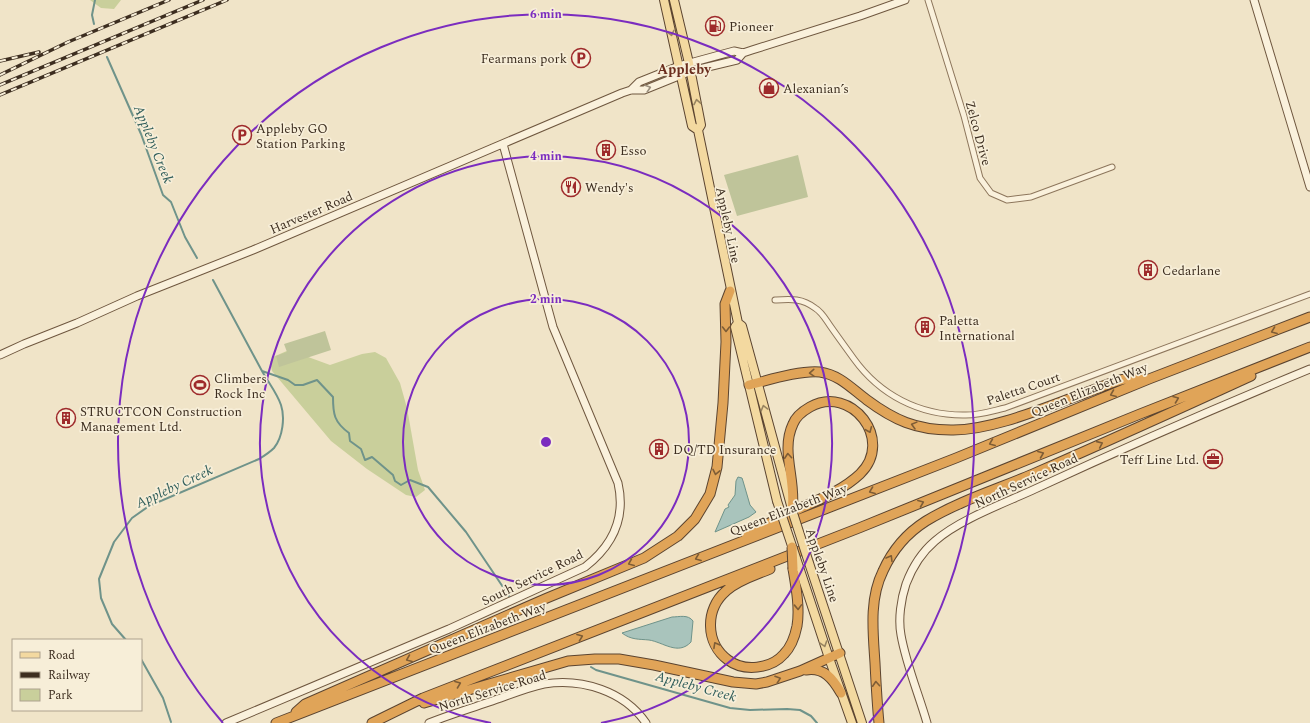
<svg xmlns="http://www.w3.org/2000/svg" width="1310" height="723" font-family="Spectral,serif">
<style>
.green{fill:#c9cf9b}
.cemetery{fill:#bfc49a}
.water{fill:#a9c4bc;stroke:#6f938a}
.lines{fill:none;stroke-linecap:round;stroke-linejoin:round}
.stream{stroke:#6f938a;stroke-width:2}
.street-casing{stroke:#8d765c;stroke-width:7}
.secondary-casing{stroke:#6f573f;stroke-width:9}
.primary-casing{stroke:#5b4430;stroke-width:10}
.highway-casing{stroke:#5b4430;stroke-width:11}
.street{stroke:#faf1dc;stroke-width:5}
.secondary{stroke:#faf1dc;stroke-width:7}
.primary{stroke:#f3d9a0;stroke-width:8}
.highway{stroke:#e0a458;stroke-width:9}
.rail-casing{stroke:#3d2e20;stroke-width:3.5}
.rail{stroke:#f7eed8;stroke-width:2;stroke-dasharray:6;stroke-linecap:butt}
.primary-bridge-casing{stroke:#5b4430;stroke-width:10;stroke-linecap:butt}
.highway-bridge-casing{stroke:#5b4430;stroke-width:11;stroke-linecap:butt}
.primary-bridge{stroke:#f3d9a0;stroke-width:8}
.highway-bridge{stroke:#e0a458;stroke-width:9}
.oneway{stroke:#988460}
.oneway2{stroke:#9c907e}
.oneway3{stroke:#7e5d36}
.ring{fill:none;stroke:#7b2cbf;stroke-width:2}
.labels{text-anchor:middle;stroke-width:3.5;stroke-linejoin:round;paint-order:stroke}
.poi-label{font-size:13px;fill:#3d2e20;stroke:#f7eed8;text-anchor:start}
.street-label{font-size:13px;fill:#3d2e20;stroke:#f7eed8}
.neighbourhood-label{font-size:14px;font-weight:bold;fill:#6b2e1e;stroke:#f7eed8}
.water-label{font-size:14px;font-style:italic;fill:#2f5d5a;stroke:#f7eed8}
.centre{fill:#7b2cbf;stroke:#f7eed8;stroke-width:2}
.ring-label{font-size:12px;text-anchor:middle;font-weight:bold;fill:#7b2cbf;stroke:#f7eed8;stroke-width:3.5;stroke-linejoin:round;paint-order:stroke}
</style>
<rect width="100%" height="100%" fill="#f0e4c8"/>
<!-- green -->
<path class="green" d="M90 0H121L114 9 101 8Z
M289 350 330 365 362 354 375 352 386 358 400 383 407 408 418 470 425 490 416 497 406 495 367 469 331 441 272 371 270 362 273 357Z"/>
<!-- cemetery -->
<path class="cemetery" d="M798 155 808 197 737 216 724 175Z
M325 331 331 350 279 367 276 356 287 352 284 344Z"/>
<!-- water -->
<path class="water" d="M738 477 742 478 743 481 750 505 756 512 749 517 715 532 725 509 729 507 728 505 735 495 736 481Z
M672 617C679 617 688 614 693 621L691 642C678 656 663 642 649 640 639 639 631 640 622 633Z"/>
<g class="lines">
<!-- stream -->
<path class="stream" d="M94 24 92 15 95 0
M107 57 141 134 163 195 171 202 185 237 197 258
M213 280 262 371 288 380 295 385H303L317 380 333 397C333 414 334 422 349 433L350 441 361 449 365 460 372 457 393 475 395 481 401 485 410 480 428 487 466 532 509 596
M126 640 112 624 101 598 99 579 114 542 132 518 149 506 259 459C264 456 270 452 274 448 283 437 285 417 281 405 277 393 268 382 262 371
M141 659 163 698 171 722
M591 667 596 670 730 708 750 710 787 709 800 710 811 716 817 723"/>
<!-- street casing -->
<g class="street-casing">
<path id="street" d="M928 0 964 116 980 178 991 193 1007 200 1031 197 1112 167
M775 300C791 299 802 298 815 308 822 312 826 320 831 327 838 337 846 348 854 359 880 395 919 415 963 415 977 416 992 411 1005 408L1310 294"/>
</g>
<!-- secondary casing -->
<g class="secondary-casing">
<path id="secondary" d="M1254 0 1310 187
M631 90 639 82 679 66 734 51 743 53 752 50 860 16 905 0
M0 355 24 344 77 323 137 296 253 250 622 93 631 90H644L691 71 737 60 743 53
M226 723 449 629 585 567C612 546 626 518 618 483L553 327 503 144
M429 723C449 715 469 709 489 702 507 696 525 688 544 684 582 678 624 691 646 723
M927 723C919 695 906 664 901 635 898 619 901 599 906 584 912 568 922 552 935 541 960 519 1005 503 1035 489 1126 447 1218 407 1310 369"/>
</g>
<!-- primary casing -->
<g class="primary-casing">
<path id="primary" d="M664 0 692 126 698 130 738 323 735 327 777 501
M674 0 689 63 701 125 698 130
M738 323 742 326 792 509
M809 563 862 723
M799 567 829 658 852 723"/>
</g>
<!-- highway casing -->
<g class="highway-casing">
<path id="highway" d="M749 385C769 380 801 370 820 372 840 375 852 389 867 400 894 420 916 430 951 430 991 431 1046 407 1085 393 1097 389 1113 381 1125 379 1131 378 1138 379 1143 379
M746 534C765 525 784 516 803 507 823 498 844 489 860 474 895 440 851 384 810 407 803 411 796 416 793 424 780 451 797 482 792 510
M770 569C756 575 738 580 726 591 705 609 705 643 728 660 744 672 771 669 784 654 791 647 795 636 797 626 800 608 796 587 793 569
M806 670C824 667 833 679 841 693
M424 703 568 661 595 659H619L654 665 733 682 756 684 767 682 800 671 840 653
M296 712 305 704 547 598 644 558 678 536 695 519 710 494 717 467 723 403 726 342 725 304 730 291
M276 723 956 458 1149 379 1310 317
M372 723 423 698 859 528 1140 414 1310 347
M879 723C877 703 876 683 875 663 873 632 869 599 883 571 892 551 907 533 926 521 959 501 998 489 1033 474 1106 442 1179 409 1251 376"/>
</g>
<!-- street -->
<use href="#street" class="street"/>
<!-- secondary -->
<use href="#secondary" class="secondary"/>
<!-- primary -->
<use href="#primary" class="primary"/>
<!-- highway -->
<use href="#highway" class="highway"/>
<!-- rail casing -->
<g class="rail-casing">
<path id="rail" d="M0 61 39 52
M0 75 68 42 169 0
M0 85 203 0
M0 95 227 0"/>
</g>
<!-- rail -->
<use href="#rail" class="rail"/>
<!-- primary-bridge casing -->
<g class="primary-bridge-casing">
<path id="primary-bridge" d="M777 501 799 567
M792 510 809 563"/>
</g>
<!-- highway-bridge casing -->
<g class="highway-bridge-casing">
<path id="highway-bridge" d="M792 547 793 569"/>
</g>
<!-- primary-bridge -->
<use href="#primary-bridge" class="primary-bridge"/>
<!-- highway-bridge -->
<use href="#highway-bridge" class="highway-bridge"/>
</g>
<!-- one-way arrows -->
<defs><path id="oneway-chevron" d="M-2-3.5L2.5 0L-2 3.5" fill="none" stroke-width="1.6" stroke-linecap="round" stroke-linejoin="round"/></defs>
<g class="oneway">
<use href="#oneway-chevron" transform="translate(671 33) rotate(77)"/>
<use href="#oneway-chevron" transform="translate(697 102) rotate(-101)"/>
<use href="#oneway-chevron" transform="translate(764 408) rotate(-105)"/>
<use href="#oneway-chevron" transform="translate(824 644) rotate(72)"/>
</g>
<use class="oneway2" href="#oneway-chevron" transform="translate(648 88) rotate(-18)"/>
<g class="oneway3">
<use href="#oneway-chevron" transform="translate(726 329) rotate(90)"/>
<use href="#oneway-chevron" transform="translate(1274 331) rotate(159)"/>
<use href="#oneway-chevron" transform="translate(812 373) rotate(176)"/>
<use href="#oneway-chevron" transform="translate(1113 394) rotate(158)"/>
<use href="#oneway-chevron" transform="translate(1176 399) rotate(-21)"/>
<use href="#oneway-chevron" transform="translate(914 425) rotate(-165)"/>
<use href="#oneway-chevron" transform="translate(869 430) rotate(67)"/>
<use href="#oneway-chevron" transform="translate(992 443) rotate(158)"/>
<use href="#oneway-chevron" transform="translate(1100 444) rotate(-24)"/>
<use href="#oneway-chevron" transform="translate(1041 454) rotate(-22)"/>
<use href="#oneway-chevron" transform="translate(788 456) rotate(-95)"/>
<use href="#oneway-chevron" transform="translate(716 472) rotate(102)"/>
<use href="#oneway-chevron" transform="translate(872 491) rotate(159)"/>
<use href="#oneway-chevron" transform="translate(921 503) rotate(-22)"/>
<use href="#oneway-chevron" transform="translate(698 558) rotate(159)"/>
<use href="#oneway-chevron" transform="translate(890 558) rotate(-59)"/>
<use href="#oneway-chevron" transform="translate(631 563) rotate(157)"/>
<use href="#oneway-chevron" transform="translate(798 607) rotate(88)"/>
<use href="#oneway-chevron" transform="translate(580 637) rotate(-21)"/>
<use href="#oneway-chevron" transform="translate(716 645) rotate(-119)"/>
<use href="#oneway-chevron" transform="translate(409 659) rotate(157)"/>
<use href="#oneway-chevron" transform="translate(778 679) rotate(-19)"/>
<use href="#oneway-chevron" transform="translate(458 684) rotate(-21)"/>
<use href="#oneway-chevron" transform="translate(876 684) rotate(-94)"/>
</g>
<!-- distance rings -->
<g class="ring">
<circle cx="546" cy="442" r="143"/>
<path d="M491 723A286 286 0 1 1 601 723"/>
<path d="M223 723A428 428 0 1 1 869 723"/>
</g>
<!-- icons -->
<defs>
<g id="fuel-ring" transform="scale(1)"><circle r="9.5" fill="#f7eed8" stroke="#9e2a2b" stroke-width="1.5"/><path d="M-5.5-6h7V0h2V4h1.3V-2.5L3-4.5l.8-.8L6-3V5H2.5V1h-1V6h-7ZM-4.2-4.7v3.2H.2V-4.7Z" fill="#9e2a2b"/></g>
<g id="parking-ring" transform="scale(1)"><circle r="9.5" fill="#f7eed8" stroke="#9e2a2b" stroke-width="1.5"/><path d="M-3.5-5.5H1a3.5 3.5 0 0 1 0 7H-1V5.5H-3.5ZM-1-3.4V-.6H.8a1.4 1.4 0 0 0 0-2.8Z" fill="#9e2a2b"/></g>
<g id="shop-ring" transform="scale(1)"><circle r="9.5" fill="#f7eed8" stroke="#9e2a2b" stroke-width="1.5"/><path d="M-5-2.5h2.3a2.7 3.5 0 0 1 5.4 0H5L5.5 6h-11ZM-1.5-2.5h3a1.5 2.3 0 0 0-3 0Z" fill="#9e2a2b"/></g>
<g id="building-ring" transform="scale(1)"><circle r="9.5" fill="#f7eed8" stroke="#9e2a2b" stroke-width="1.5"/><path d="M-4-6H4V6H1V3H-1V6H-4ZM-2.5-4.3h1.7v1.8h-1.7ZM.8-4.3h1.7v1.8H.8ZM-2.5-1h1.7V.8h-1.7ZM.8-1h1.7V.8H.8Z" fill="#9e2a2b"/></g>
<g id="restaurant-ring" transform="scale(1)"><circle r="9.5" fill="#f7eed8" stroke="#9e2a2b" stroke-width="1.5"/><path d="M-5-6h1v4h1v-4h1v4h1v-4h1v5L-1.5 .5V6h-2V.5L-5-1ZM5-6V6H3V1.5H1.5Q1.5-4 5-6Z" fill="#9e2a2b"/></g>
<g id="stadium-ring" transform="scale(1)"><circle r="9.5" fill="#f7eed8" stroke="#9e2a2b" stroke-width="1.5"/><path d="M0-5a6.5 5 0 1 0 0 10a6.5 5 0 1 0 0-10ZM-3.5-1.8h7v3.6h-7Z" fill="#9e2a2b"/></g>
<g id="office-ring" transform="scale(1)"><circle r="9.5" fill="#f7eed8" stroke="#9e2a2b" stroke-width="1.5"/><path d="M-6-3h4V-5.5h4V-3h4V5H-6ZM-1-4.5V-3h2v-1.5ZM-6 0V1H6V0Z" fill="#9e2a2b"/></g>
</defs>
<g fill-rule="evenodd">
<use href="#fuel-ring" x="715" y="26"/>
<use href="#parking-ring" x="581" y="58"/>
<use href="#shop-ring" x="769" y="88"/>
<use href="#parking-ring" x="242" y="135"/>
<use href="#building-ring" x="606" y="150"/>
<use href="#restaurant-ring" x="571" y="187"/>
<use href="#building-ring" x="1148" y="270"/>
<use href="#building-ring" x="925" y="327"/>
<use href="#stadium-ring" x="200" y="385"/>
<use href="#building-ring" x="66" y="418"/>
<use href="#building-ring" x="659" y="449"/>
<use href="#office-ring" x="1213" y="459"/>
</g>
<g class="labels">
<!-- poi labels -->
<g class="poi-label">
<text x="729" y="31">Pioneer</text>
<text x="567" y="63" text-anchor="end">Fearmans pork</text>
<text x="783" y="93">Alexanian’s</text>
<text x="256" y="133">Appleby GO<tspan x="256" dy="15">Station Parking</tspan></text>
<text x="620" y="155">Esso</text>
<text x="585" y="192">Wendy's</text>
<text x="1162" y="275">Cedarlane</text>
<text x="939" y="325">Paletta<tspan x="939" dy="15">International</tspan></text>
<text x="214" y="383">Climbers<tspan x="214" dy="15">Rock Inc</tspan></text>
<text x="80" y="416">STRUCTCON Construction<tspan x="80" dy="15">Management Ltd.</tspan></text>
<text x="673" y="454">DQ/TD Insurance</text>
<text x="1199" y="464" text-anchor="end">Teff Line Ltd.</text>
</g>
<!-- street labels -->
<g class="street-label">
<text transform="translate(979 133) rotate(75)" y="5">Zelco Drive</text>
<text transform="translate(311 212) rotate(-23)" y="5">Harvester Road</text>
<text transform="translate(729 225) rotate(78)" y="5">Appleby Line</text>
<text transform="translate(1023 388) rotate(-19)" y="5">Paletta Court</text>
<text transform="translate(1089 389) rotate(-22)" y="5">Queen Elizabeth Way</text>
<text transform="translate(1026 480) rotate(-25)" y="5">North Service Road</text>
<text transform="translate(788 509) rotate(-21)" y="5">Queen Elizabeth Way</text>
<text transform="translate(823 565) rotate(71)" y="5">Appleby Line</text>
<text transform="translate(532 577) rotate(-26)" y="5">South Service Road</text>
<text transform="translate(487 627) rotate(-21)" y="5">Queen Elizabeth Way</text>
<text transform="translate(492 690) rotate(-17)" y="5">North Service Road</text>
</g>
<!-- neighbourhood labels -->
<g class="neighbourhood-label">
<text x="684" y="74">Appleby</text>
</g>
<!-- water labels -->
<g class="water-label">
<text transform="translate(154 144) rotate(68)" y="5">Appleby Creek</text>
<text transform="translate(174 486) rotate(-25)" y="5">Appleby Creek</text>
<text transform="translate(696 686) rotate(15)" y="5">Appleby Creek</text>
</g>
</g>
<circle cx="546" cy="442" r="6" class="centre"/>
<g class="ring-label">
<text x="546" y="18">6 min</text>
<text x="546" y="160">4 min</text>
<text x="546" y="303">2 min</text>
</g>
<!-- legend -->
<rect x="12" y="639" width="130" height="72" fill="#f7eed8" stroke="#ada18e"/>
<rect x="20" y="652" width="20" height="6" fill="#f3d9a0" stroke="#ada18e"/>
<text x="48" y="659" font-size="12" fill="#3d2e20">Road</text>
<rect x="20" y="672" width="20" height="6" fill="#3d2e20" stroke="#ada18e"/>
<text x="48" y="679" font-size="12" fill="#3d2e20">Railway</text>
<rect x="20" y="689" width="20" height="12" fill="#c9cf9b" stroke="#ada18e"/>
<text x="48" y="699" font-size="12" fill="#3d2e20">Park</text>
</svg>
